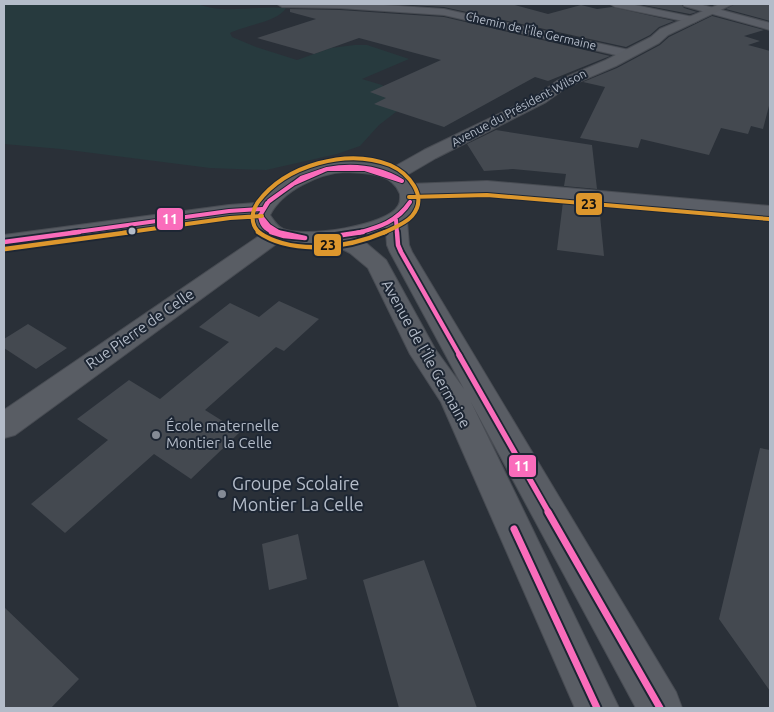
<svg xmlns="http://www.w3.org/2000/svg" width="774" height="712" font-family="Ubuntu,sans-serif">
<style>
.green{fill:#273a3e}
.building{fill:#444950}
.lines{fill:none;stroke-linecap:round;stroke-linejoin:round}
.street-casing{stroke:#484c53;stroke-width:2}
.secondary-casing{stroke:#484c53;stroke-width:2}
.street{fill:#5a5e66;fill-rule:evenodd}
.secondary{fill:#595d64;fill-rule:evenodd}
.bus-1-far3-casing{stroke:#1d2633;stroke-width:6}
.bus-1-far2-casing{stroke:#1d2633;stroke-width:8}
.bus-1-far1-casing{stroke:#1d2633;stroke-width:9}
.bus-1-casing{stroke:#1d2633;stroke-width:11}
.bus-2-far1-casing{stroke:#1d2633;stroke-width:6}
.bus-2-casing{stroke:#1d2633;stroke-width:8}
.bus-1-far3{stroke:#fa6cbb;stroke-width:4}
.bus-1-far2{stroke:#fa6cbb;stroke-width:4.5}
.bus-1-far1{stroke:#fa6cbb;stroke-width:5.5}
.bus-1{stroke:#fa6cbb;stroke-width:7}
.bus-2-far1{stroke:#dd972d;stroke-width:4}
.bus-2{stroke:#dd972d;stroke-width:4.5}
.bus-dot{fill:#b4bcc9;stroke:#1d2633;stroke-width:2}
.poi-dot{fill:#848b96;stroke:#1d2633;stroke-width:2}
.labels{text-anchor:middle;stroke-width:4;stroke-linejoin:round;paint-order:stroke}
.far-street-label{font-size:12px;fill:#b4bcc9;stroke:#1d2633}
.street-label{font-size:15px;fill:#b4bcc9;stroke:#1d2633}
.poi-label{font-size:15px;fill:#b4bcc9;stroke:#1d2633;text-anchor:start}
.near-poi-label{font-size:18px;fill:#b4bcc9;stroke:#1d2633;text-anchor:start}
.line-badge{stroke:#1d2633;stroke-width:2}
.badge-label{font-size:14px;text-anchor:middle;font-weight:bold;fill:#fff}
.pale-badge-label{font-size:14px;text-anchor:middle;font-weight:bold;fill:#111}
</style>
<rect width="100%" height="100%" fill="#2a3038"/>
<!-- green -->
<path class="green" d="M4 4H198C226 15 257 5 286 8 278 22 245 25 230 33L232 37 256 47 297 60 331 48 355 45H367L409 59 362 79 382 85 405 105 379 125 360 146 337 154 266 170 210 168 61 149 4 144Z"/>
<!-- building -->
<path class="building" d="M393 4H511L548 14 581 5 597 9 612 7 674 21 659 27 650 35 626 47 444 7Z
M638 4H681L684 8 697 12 690 14Z
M735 4H770V21L726 9Z
M290 9 340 10 444 17 610 56 548 81 535 77 444 127 374 104 386 98 370 92 441 60 359 38 314 54 257 38 316 19 290 12Z
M712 16 764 30 744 36 760 41 748 45 770 51V102L763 129 751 126 748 134 721 128 709 155 641 139 638 148 580 138 605 87 583 82 617 68 660 45 669 37Z
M496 130 592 145 597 189 564 186 566 174 513 169 484 171 467 144Z
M563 202 599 205 604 256 557 250Z
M279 301 319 319 284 351 276 347 205 410 240 432 191 479 154 454 65 533 31 504 108 440 77 419 129 380 160 399 229 342 199 327 230 303 259 317Z
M28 324 67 348 36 369 4 348V339Z
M760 448 770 450V691L719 619Z
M298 534 307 579 269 590 262 544Z
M424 560 477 708H399L363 580Z
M4 607 79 679 51 708H4Z"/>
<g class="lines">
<!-- street casing -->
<g class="street-casing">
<path id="street" d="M277 4H369L444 9 629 50 636 54 629 58 444 15 340 8 282 7Z
M610 4H630L693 17 699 20 693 23 615 7Z
M683 4H699L770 23V30L684 6Z
M487 181 770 206V218L487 193 409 196 402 194 399 190 402 186 409 184Z"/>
</g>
<!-- secondary casing -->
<g class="secondary-casing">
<path id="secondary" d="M720 4H733L668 35 659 43 616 66 567 87 546 102 436 158 407 175C423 190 424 206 407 221L409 245 412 252 676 692 682 708H636L471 402 619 708H575L441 402 410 354 368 268 350 253 331 243 298 245 279 242 15 435 4 438V410L262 234 254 226 250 216 4 249V235L229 205 256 203C288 164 346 154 392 168L424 150 536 96 557 81 606 60 651 37 660 29ZM345 172C364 173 392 172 400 194 400 198 401 202 398 206 387 226 304 238 283 229 277 226 274 221 270 215 282 191 319 173 345 172ZM386 231 387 245 390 252 464 389 435 349 386 260 366 243 356 238Z"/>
</g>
<!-- street -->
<use href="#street" class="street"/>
<!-- secondary -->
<use href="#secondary" class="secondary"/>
<!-- bus-1-far3 casing -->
<g class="bus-1-far3-casing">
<path id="bus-1-far3" d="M327 169C354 164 379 167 402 181
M327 169H365L402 181
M293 184 301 178 327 169
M293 184 327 169
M261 214 269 201 293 184
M261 214 267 203 293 184
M260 215 269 226 280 233
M260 215C261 225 265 229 274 233
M396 220 397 233
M70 233 229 211 262 209
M356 233C379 228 397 221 410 202
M358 233C379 227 399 221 410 202"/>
</g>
<!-- bus-1-far2 casing -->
<g class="bus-1-far2-casing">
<path id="bus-1-far2" d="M271 232 284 236 305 238
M277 232 305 238
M397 232 398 245 401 252 460 356
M322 238 362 232
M322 238 363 232
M4 242 79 232"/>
</g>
<!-- bus-1-far1 casing -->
<g class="bus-1-far1-casing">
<path id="bus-1-far1" d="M459 355 549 513"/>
</g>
<!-- bus-1 casing -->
<g class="bus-1-casing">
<path id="bus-1" d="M548 512 660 708
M514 529 597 708"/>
</g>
<!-- bus-2-far1 casing -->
<g class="bus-2-far1-casing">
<path id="bus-2-far1" d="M409 197 487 195 769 219
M122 233 230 218 262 216
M260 233C250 225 251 212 258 202 286 165 347 148 390 165 408 173 429 196 412 216 405 224 393 228 383 233"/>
</g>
<!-- bus-2 casing -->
<g class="bus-2-casing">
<path id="bus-2" d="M258 232C293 256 348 248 385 232
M5 249 131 232"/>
</g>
<!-- bus-1-far3 -->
<use href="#bus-1-far3" class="bus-1-far3"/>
<!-- bus-1-far2 -->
<use href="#bus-1-far2" class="bus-1-far2"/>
<!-- bus-1-far1 -->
<use href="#bus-1-far1" class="bus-1-far1"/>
<!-- bus-1 -->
<use href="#bus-1" class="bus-1"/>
<!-- bus-2-far1 -->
<use href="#bus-2-far1" class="bus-2-far1"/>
<!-- bus-2 -->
<use href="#bus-2" class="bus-2"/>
</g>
<!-- markers -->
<circle class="bus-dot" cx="132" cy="231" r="4.5"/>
<g class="poi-dot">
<circle cx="156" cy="435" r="5"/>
<circle cx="222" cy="494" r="5"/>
</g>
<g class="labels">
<!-- far-street labels -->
<g class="far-street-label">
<text transform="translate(531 31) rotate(13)" y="4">Chemin de l'Île Germaine</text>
<text transform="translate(519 108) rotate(-28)" y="4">Avenue du Président Wilson</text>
</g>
<!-- street labels -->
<g class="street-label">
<text transform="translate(140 329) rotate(-35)" y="5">Rue Pierre de Celle</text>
<text transform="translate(426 354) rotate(61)" y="5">Avenue de l'Île Germaine</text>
</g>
<!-- poi labels -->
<g class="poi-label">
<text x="166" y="431">École maternelle<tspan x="166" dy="17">Montier la Celle</tspan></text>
</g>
<!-- near-poi labels -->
<g class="near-poi-label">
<text x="232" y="490">Groupe Scolaire<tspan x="232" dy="21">Montier La Celle</tspan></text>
</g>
</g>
<g class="line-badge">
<rect x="575" y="192" width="28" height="24" rx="5" fill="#dd972d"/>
<rect x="156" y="207" width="28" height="24" rx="5" fill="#fa6cbb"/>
<rect x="313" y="233" width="29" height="24" rx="5" fill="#dd972d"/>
<rect x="508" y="454" width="29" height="24" rx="5" fill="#fa6cbb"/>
</g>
<g class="badge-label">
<text x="170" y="224">11</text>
<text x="522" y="471">11</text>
</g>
<g class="pale-badge-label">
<text x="589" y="209">23</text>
<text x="328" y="250">23</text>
</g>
<!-- border -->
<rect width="774" height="712" fill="none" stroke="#b4bcc9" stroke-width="10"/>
</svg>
